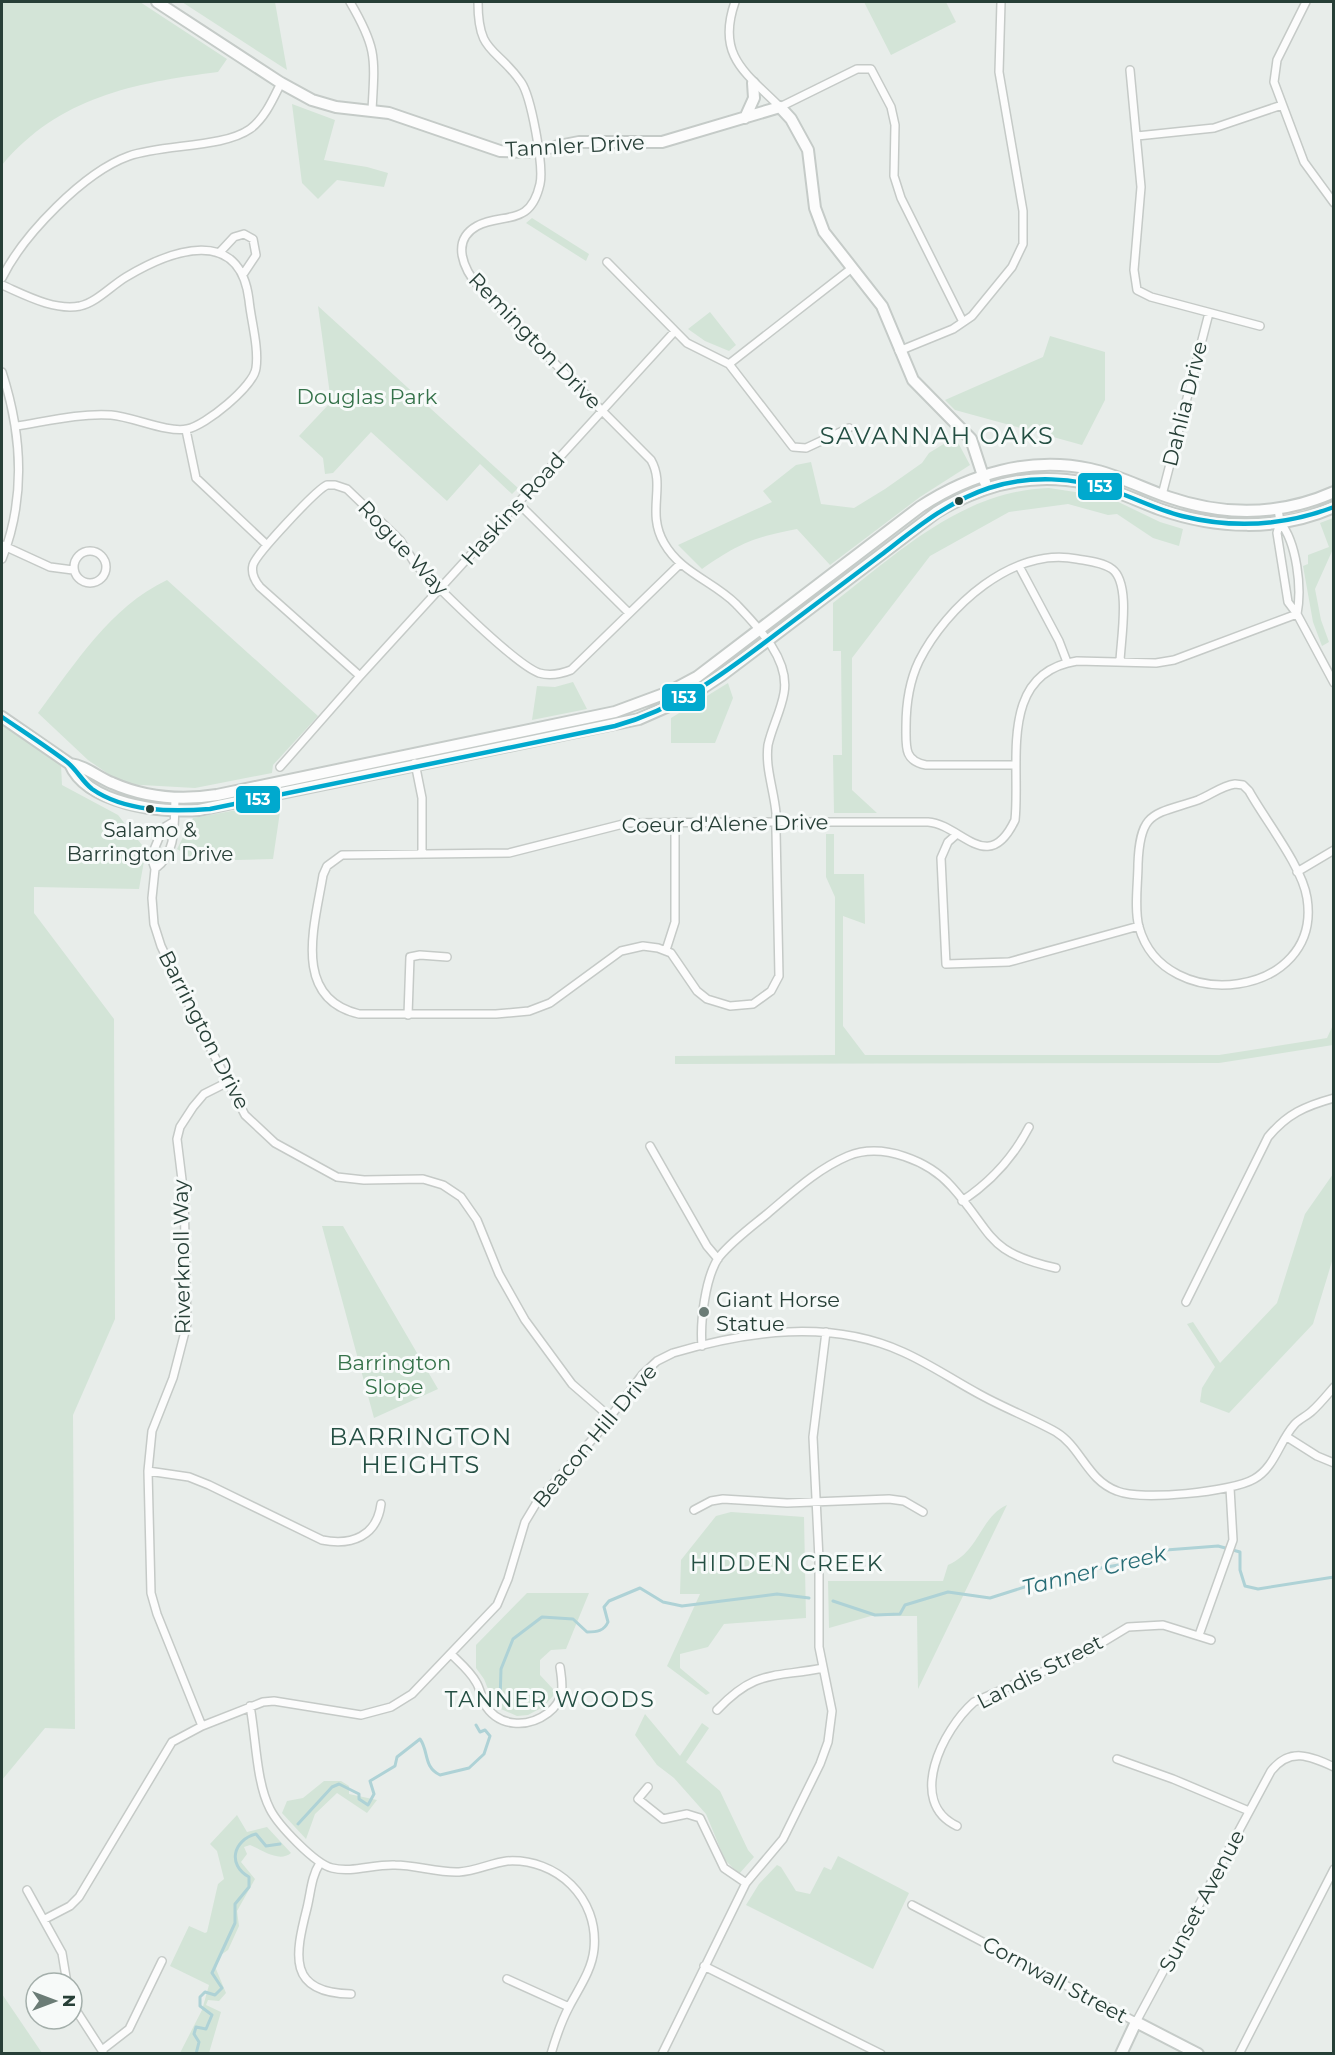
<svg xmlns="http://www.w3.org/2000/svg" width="1335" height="2055" font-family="Montserrat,sans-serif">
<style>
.green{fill:#d3e4d7}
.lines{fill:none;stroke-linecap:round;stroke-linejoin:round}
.stream{stroke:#aed2d6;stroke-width:3}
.street-casing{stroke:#c5cac7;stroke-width:10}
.secondary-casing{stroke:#c5cbc8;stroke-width:14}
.street{stroke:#fcfcfc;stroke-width:7}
.secondary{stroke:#fcfcfc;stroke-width:10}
.bus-1-casing{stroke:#f7faf9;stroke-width:9}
.bus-1{stroke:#00a9ce;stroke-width:4.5}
.bus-dot{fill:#273f37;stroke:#f7faf9;stroke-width:2}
.poi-dot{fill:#6b7c76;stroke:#f7faf9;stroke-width:2}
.labels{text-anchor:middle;stroke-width:6;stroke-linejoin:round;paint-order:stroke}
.bus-label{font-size:20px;fill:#273f37;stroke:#f7faf9}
.street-label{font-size:21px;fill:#273f37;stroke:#f7faf9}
.park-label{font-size:21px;fill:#35724a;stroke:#f7faf9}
.poi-label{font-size:21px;fill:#273f37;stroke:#f7faf9;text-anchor:start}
.neighbourhood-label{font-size:22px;letter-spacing:1.5px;fill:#244f43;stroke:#f7faf9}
.water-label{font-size:22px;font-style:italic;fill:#266c75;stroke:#f7faf9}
.quarter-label{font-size:24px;letter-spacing:1.5px;fill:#244f43;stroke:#f7faf9}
.line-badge{stroke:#f7faf9;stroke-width:2}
.badge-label{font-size:16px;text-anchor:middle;font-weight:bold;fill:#fff}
</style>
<rect width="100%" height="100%" fill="#e8edea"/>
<!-- green -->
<path class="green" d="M2 2H140L227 59 218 72C134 83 59 97 2 165Z
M182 2H275L287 70Z
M864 2H946L956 22 891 55Z
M292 104 335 120 324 160 367 167 388 173 384 187 337 180 318 199 302 183Z
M532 218 589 254 586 261 526 223Z
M318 306 518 488 512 494 480 464 447 501 371 432 333 473 325 474 323 458 299 436 331 402Z
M710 312 736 345 729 351 705 341 688 329Z
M1050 336 1105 352V400L1082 445 955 410 945 400 1043 357Z
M955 437 970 465 920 497 830 565 797 529C754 537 738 544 702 569L678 545 772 502 763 491 796 465 811 462 821 504 854 508 885 489 922 463 929 453Z
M1049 488 1108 497 1160 522 1183 529 1179 546 1153 538 1117 514 1108 515 1068 504 1009 512 930 556 852 658V790L877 813H834L833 755H842L841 651H833V603C899 552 962 491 1049 488Z
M1333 518V549L1315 589 1321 620 1329 642 1322 646 1313 622 1303 566 1308 564V555L1329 547 1320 523Z
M167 580 318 716 273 765 272 773 195 788 123 784 88 760 38 713C75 664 110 607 167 580Z
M573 682 587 709 532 720 537 686 555 687Z
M728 683 733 698 715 743H671V718Z
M2 723 61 765 62 785 118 815 146 850 139 889 34 887V913L114 1019 115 1319 73 1415 75 1729 45 1728 2 1780Z
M276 803 281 805 273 859 196 861 177 849 193 818Z
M826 834H834V874H864L865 924 843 916V1026L865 1055H1219L1327 1038 1333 1025V1045L1219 1063 675 1064V1056L835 1055V897L826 877Z
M1333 1174V1258L1313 1324 1229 1413 1200 1402 1202 1388 1215 1367 1187 1324 1193 1322 1220 1363 1277 1303 1305 1214Z
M322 1226H343L438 1389 374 1418Z
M1007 1505 918 1689 917 1616H871L829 1628 828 1581H943L948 1565C980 1551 980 1517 1007 1505Z
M731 1512 804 1517 806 1618 724 1624 708 1647 680 1654V1668L710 1693 706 1695 667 1666 700 1594H680L681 1560 716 1516Z
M527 1593H589L566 1649 551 1650 540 1660V1675L553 1689V1696L543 1707 528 1715 517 1716 501 1709 492 1699 484 1679 476 1668V1645Z
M645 1714 680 1756 702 1723 709 1728 686 1762 720 1791 748 1850 754 1857 739 1874 725 1860 706 1814 674 1778 657 1765 635 1735Z
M324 1781H341L349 1786V1794L377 1800 367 1813 337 1793 315 1814 306 1839 282 1813 287 1801 303 1798Z
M237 1815 247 1832 267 1827 291 1853C279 1863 262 1850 250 1845L244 1847 247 1854 241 1862 255 1879 237 1911 239 1926 228 1950 218 1957 216 1969 226 1993 219 2001 208 2000 206 2005 221 2012 209 2053H180L202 2010 209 1985 170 1966 189 1926 205 1933 207 1932 218 1884 224 1879 217 1851 210 1844Z
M838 1856 909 1893 873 1969 746 1905 759 1884 777 1865 781 1867 796 1891 810 1894 824 1867 831 1870Z
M2 1994 42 2053H2Z"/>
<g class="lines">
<!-- stream -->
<path class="stream" d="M833 1601 875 1615 900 1614 905 1605 948 1592 990 1598 1066 1574 1130 1563 1153 1551 1218 1546 1240 1552V1570L1245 1586 1258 1589 1334 1577
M500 1701 501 1669 513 1639 542 1617 573 1619 587 1632C597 1632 604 1631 608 1622L604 1607 609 1601 640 1588 663 1602 682 1606 777 1594 809 1598
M298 1824 332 1787 339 1784 359 1794V1799L368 1805 374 1794 370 1781 395 1766 397 1757 420 1739C429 1751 423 1767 440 1775L469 1768 484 1754 490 1736 485 1730 480 1732 476 1725
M196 2054 199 2042 194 2034 196 2027 206 2029 212 2015 200 2006V1997L205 1992 215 1995 222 1988 212 1973 235 1923V1904L249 1887V1877C227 1865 233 1840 256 1834L266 1846 280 1844"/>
<!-- street casing -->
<g class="street-casing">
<path id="street" d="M350 2C377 48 375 57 372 110
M478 2C478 55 496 46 521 82 531 96 544 166 540 184 530 228 503 212 477 226 450 241 464 270 479 287L651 460C666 486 646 512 664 543 681 573 713 581 736 604 758 627 790 659 784 693 781 711 772 727 768 745 765 768 774 790 776 813V831L779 976 771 991 753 1004 730 1006 707 999 697 991 671 953 658 948 643 946 621 951 550 1003 529 1011 496 1014H359C291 998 315 924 323 875L327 866 342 855 509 853 627 823 766 822H928C961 824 988 877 1015 820 1021 765 997 673 1077 661L1156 663 1174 660 1297 614
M735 2C716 56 746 73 780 107L857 69H871L891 107 895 125 894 176 901 198 963 322
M1306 2 1277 60 1274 82 1304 162 1334 203
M1130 70 1141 187 1134 270 1137 290 1151 297 1260 326
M1137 136 1214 128 1282 105
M220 252 234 237 244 234 253 239 256 255 244 273
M607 262 687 343 729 364 793 447 806 448 849 428
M2 278C23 235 84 172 129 156 163 144 223 148 250 129 265 118 273 99 281 83
M2 285C25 295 54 311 80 306 97 302 111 286 126 277 171 250 240 225 249 300 251 321 259 347 256 368 254 386 205 426 187 429 167 433 134 417 111 415 80 413 48 421 17 426
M899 351 953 329 972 316 1012 267 1023 244V211L999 72 1001 2
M729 364 852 268
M2 372C22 434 26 498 2 559
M186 430 196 478 267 545
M1162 495 1209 313
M518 503 629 613
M1278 509 1280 522 1277 533 1288 602 1297 614 1334 683
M1280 522C1297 543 1302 588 1297 614
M2 545 50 567 73 570
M74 567a16 16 0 1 1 32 0a16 16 0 1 1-32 0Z
M1019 566 1059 641 1067 662
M360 676 260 587C255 581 251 573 253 565 256 554 316 490 327 485H335L347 489 400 540 416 565 426 575C448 597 515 664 539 673 550 676 561 674 571 670L680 564
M415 763 422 798V853
M1015 765H926C904 761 906 747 906 727 906 705 909 682 919 661 946 607 1013 546 1077 559 1088 561 1102 562 1112 569 1131 583 1121 638 1120 661
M280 767 360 676 675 331
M1235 784 1243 785 1249 791C1265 820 1302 866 1307 898 1323 998 1164 1017 1139 927 1134 909 1138 883 1138 864 1140 810 1154 815 1198 800 1211 795 1221 786 1235 784Z
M173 822 163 828 151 857 155 869 152 898 154 924 161 946 203 1034 245 1115 275 1143 337 1177 364 1180 423 1179 443 1185 461 1197 477 1220 499 1274 525 1320 572 1384 610 1417
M957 834 948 842 941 858 946 964 1009 962 1139 926
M155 869C177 853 174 824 175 799
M1297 872 1334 850
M666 950 675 922V822
M408 1015 410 957 420 955 447 957
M650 1146 707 1246 718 1259
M962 1201C992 1181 1013 1158 1029 1127
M1186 1302 1268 1137C1287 1114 1305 1106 1334 1098
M702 1346C700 1323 705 1277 719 1257 732 1241 751 1227 767 1214 792 1193 817 1169 848 1156 883 1142 929 1161 952 1187 995 1235 985 1252 1056 1268
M1287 1437 1317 1456 1334 1463
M148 1471 189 1477 209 1485 322 1540C352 1546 377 1536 381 1504
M694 1510 711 1501 723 1499 787 1503 889 1499 904 1501 923 1512
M1199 1635 1233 1540 1230 1488
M451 1654C460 1663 470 1671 476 1682 480 1688 481 1696 484 1703 498 1728 528 1728 548 1713 565 1700 563 1686 560 1667
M250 1706C256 1737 256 1782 270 1809 278 1825 315 1864 332 1868 352 1873 374 1864 395 1865 416 1865 438 1873 459 1872 476 1871 491 1863 507 1861 557 1858 599 1898 594 1949 592 1970 579 1988 569 2007 561 2022 556 2037 551 2054
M717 1710C756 1669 773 1678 823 1668
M202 1726 157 1614 151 1593 148 1471 152 1431 173 1378 187 1324 184 1196 177 1139 180 1127 193 1107 204 1094 226 1083
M1117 1759 1173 1779 1249 1811
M648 1787 638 1799 663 1819 687 1814 700 1818 724 1868 746 1883
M957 1826C906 1802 943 1729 974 1702L1085 1653 1128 1627 1163 1625 1211 1640
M320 1863C311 1877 311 1892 307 1908 295 1955 287 1993 351 1994
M27 1890 62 1953 67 1983
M912 1905 1136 2022 1271 1771C1290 1747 1310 1756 1334 1767
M45 1919 70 1906 79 1897 172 1742 202 1726 263 1702 274 1701 361 1715 391 1707 412 1694 497 1605 508 1579 525 1522 537 1502 598 1433 642 1375 657 1361 673 1353C748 1331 830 1319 903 1352 930 1364 953 1380 979 1394 1004 1408 1031 1418 1056 1432 1081 1447 1087 1480 1117 1491 1141 1501 1232 1492 1254 1479 1275 1467 1279 1442 1294 1425 1299 1419 1307 1416 1312 1411 1320 1404 1327 1395 1334 1387
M704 1966 881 2054
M507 1979 569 2007
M72 2004 103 2052
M102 2050 129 2029 162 1961
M662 2054 746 1883 783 1839 820 1764 828 1742 832 1711 819 1647V1559L813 1437 826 1332
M1239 2054 1334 1869"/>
</g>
<!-- secondary casing -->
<g class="secondary-casing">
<path id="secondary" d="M157 2 281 83 312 100 336 107 389 113 500 151 528 152 579 142H662L780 107 791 119 808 150 815 208 824 232 882 306 913 380 971 439 985 482
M745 118 754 98 753 83
M2 717 70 764C86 766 97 777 112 783 146 798 180 801 217 795L615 712 669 692 697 677 920 507C970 474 1030 456 1090 469 1118 475 1142 488 1168 497 1223 516 1280 516 1334 492
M70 764C87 804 161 813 199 810L639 719 689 697 722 675 937 512C983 484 1033 472 1086 483 1112 488 1135 500 1159 509 1216 529 1278 532 1334 507
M1121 2054 1136 2022 1198 2054"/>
</g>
<!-- street -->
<use href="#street" class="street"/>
<!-- secondary -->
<use href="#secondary" class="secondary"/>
<!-- bus-1 casing -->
<g class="bus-1-casing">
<path id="bus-1" d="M2 717C24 732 46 746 67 762 77 770 82 781 92 789 125 812 172 812 210 809L615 726C677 709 725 673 776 634 811 608 846 581 881 555 915 529 947 502 989 488 1029 475 1074 477 1114 491 1137 499 1158 510 1182 516 1234 529 1284 526 1334 507"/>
</g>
<!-- bus-1 -->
<use href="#bus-1" class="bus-1"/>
</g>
<!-- markers -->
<g class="bus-dot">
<circle cx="959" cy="501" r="5"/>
<circle cx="150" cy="809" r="5"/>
</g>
<circle class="poi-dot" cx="704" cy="1312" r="6"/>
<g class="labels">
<!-- bus labels -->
<g class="bus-label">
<text x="150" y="837">Salamo &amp;<tspan x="150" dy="24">Barrington Drive</tspan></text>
</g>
<!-- street labels -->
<g class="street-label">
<text transform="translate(575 146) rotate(-3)" y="7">Tannler Drive</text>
<text transform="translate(535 341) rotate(46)" y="7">Remington Drive</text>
<text transform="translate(1185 404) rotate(-76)" y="7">Dahlia Drive</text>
<text transform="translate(513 509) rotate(-48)" y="7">Haskins Road</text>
<text transform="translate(403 548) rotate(47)" y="7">Rogue Way</text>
<text transform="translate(725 824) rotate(-1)" y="7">Coeur d'Alene Drive</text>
<text transform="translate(204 1030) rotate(63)" y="7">Barrington Drive</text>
<text transform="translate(182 1257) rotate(-91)" y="7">Riverknoll Way</text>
<text transform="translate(595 1436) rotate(-50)" y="7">Beacon Hill Drive</text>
<text transform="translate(1040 1672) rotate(-27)" y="7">Landis Street</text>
<text transform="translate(1202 1901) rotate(-62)" y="7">Sunset Avenue</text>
<text transform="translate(1055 1980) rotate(28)" y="7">Cornwall Street</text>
</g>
<!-- park labels -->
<g class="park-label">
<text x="367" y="404">Douglas Park</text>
<text x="394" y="1370">Barrington<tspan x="394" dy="24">Slope</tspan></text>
</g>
<!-- poi labels -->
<g class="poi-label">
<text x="716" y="1307">Giant Horse<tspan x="716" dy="24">Statue</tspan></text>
</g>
<!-- neighbourhood labels -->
<g class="neighbourhood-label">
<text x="787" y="1571">HIDDEN CREEK</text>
<text x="550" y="1707">TANNER WOODS</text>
</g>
<!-- water labels -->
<g class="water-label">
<text transform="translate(1094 1570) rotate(-14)" y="8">Tanner Creek</text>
</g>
<!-- quarter labels -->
<g class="quarter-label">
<text x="937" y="444">SAVANNAH OAKS</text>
<text x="421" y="1445">BARRINGTON<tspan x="421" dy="28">HEIGHTS</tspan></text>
</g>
</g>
<g class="line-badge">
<rect x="1077" y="472" width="46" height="29" rx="6" fill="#00a9ce"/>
<rect x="661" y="683" width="45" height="29" rx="6" fill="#00a9ce"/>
<rect x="235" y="785" width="46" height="29" rx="6" fill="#00a9ce"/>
</g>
<g class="badge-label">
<text x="1100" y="492">153</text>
<text x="684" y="703">153</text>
<text x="258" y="805">153</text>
</g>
<!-- border -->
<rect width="1335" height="2055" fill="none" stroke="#273f37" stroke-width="6"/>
<!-- north arrow -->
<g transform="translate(54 2001) rotate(90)"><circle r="28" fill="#f7faf9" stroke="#a4afab" stroke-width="1.5"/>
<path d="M0-4.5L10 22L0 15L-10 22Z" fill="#6b7c76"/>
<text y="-9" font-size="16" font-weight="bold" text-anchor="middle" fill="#273f37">N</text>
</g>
</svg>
